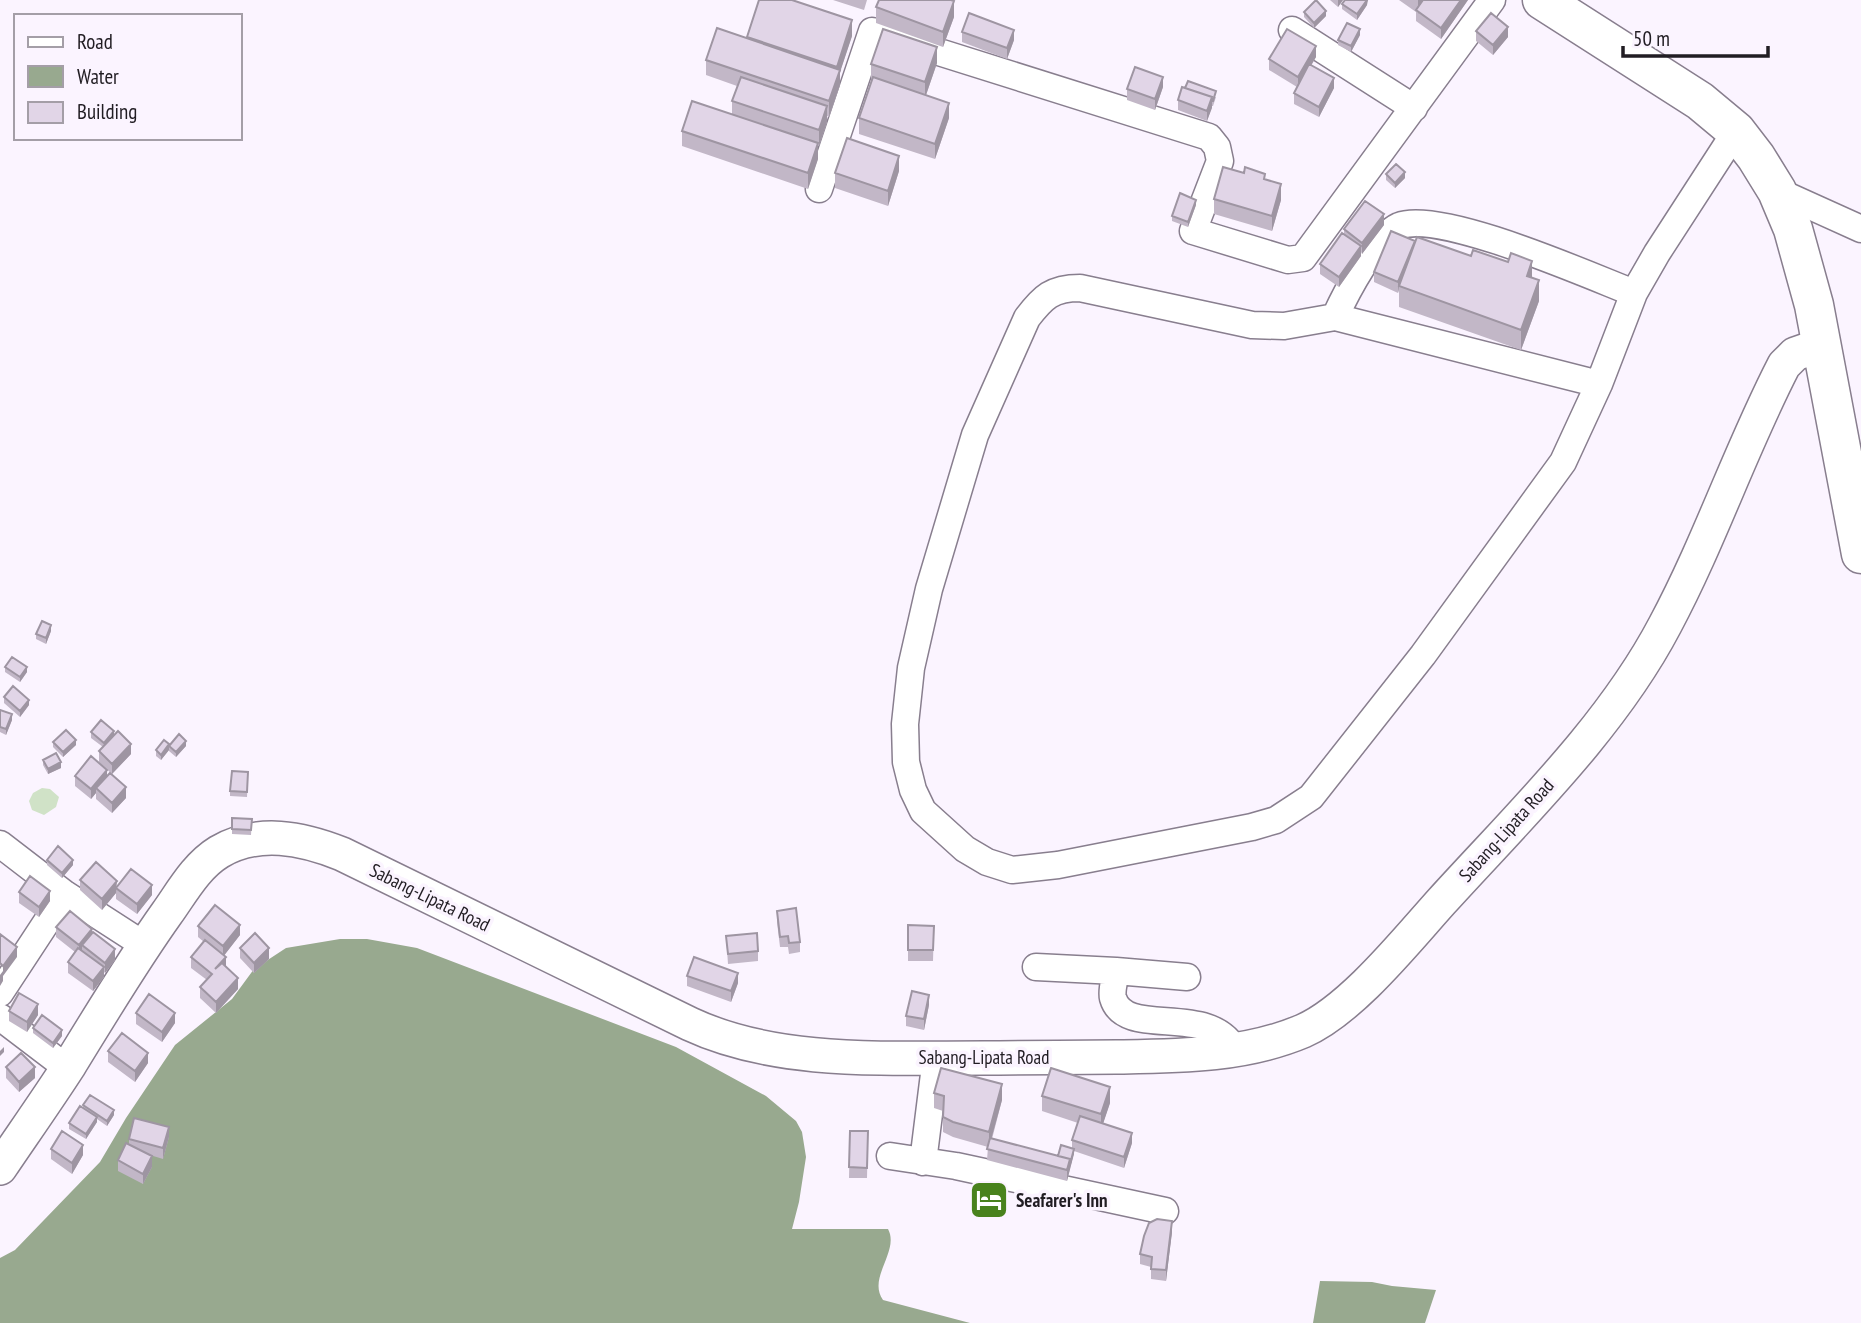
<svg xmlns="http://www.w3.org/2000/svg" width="1861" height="1323" font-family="'PT Sans Narrow',sans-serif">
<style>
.green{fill:#d0e2c7}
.water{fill:#98a98f}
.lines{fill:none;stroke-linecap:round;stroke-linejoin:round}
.minor-casing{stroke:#887e8e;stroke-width:29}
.major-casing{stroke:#887e8e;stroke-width:36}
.highway-casing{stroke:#887e8e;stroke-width:41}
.minor{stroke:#fff;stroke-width:26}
.major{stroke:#fff;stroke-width:33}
.highway{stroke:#fff;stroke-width:38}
.wall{fill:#c2b7c7}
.shaded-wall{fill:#9e95a2}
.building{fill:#e1d5e7;stroke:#9e95a2;stroke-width:2}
.labels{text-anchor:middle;stroke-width:7;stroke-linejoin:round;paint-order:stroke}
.street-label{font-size:19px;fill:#211d23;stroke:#fbf4ff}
.poi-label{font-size:19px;font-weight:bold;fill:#211d23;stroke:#fbf4ff;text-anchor:start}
</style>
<rect width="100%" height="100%" fill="#fbf4ff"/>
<!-- green -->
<path class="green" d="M42 788 50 789 59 797 56 807 44 815 32 810 29 801 33 793Z"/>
<!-- water -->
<path class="water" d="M340 939H367L417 948 676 1047 766 1096 796 1121 802 1132 806 1157 799 1202 792 1229H888C900 1251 867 1278 883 1300L970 1323H0V1258L15 1250 100 1162 126 1118 175 1045 232 999 254 969 286 948Z
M1320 1281 1372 1282 1392 1286 1436 1290 1425 1323H1313Z"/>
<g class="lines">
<!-- minor casing -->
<g class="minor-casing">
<path id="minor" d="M1292 30 1414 108
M819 189 872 31 1209 137 1217 147 1220 161 1193 231 1288 260 1303 258 1492 0
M1777 191 1861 229
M1335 317C1346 293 1375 237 1399 226 1439 209 1590 276 1634 293
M1599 384 1335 317 1284 326 1252 325 1080 288C1052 288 1043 297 1027 318L975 435 929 589 911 668 905 724 906 762 913 790 923 811 965 849 987 862 1012 870 1058 865 1252 827 1276 820 1311 797 1423 655 1563 462 1599 384 1634 293 1657 253 1736 131
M0 844 65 894 144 945
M1036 967 1116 971
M1187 977 1116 971C1115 979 1111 990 1113 998 1125 1040 1211 1001 1235 1051
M0 993 65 894
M0 1017 67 1068
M890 1156 956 1166 1165 1211
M923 1162 936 1058"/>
</g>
<!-- major casing -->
<g class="major-casing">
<path id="major" d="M0 1168C23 1134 47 1100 69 1066 101 1014 132 962 167 913 182 892 196 866 219 852 258 829 302 838 342 854L690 1024C782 1067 899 1057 999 1058 1038 1058 1077 1057 1116 1057 1179 1056 1244 1056 1303 1031 1351 1010 1406 941 1441 902 1519 816 1611 728 1665 625 1710 541 1740 450 1784 365L1795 354 1821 345"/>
</g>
<!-- highway casing -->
<g class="highway-casing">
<path id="highway" d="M1542 0 1700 101 1736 131 1756 157 1777 191 1793 229 1814 305 1861 554"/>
</g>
<!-- minor -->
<use href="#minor" class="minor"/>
<!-- major -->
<use href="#major" class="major"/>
<!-- highway -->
<use href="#highway" class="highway"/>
</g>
<!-- wall -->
<path class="wall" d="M833 0H867L864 10Z
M1330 0H1343L1338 7Z
M1399 0H1468L1441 39 1416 21V12Z
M1367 2V5L1357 20 1342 9V4Z
M876 7 954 17 943 47 876 23Z
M1304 12 1326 16 1314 28 1304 17Z
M1476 31 1508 37 1493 55 1476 41Z
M962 32 1014 40 1007 59 962 42Z
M1360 35 1351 52 1338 45V40Z
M852 36 840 72V85L829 117 827 116V122L819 146 818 145V159L808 189 682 146V131L732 115V101L737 86 706 75V60L747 38V37Z
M1316 57 1311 66 1334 88 1319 117 1294 104V93L1297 87 1269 70V59Z
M937 63 926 95 949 118 935 159 859 134V118L872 80H871V64Z
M1163 87 1155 110 1127 100V89Z
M1216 97 1213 106H1212L1207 121 1178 110V100Z
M899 171 888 206 835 188V173Z
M1386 174 1405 178 1395 188 1386 180Z
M1265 179 1281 200 1272 231 1214 214V199Z
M1196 205 1188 227 1172 221V216Z
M1384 225 1362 254 1361 252V256L1339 287 1320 274V264L1344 234V229Z
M1415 241 1539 301 1521 350 1399 307V290L1398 293 1374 282V272Z
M51 631 46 644 36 639V634Z
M5 667 27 672 20 682 5 672Z
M4 697 29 705 20 717 4 703Z
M0 710 12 720 6 735 0 732Z
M91 732 114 735 131 754 112 774 99 762V751L103 747 91 738Z
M53 742 76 745 63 757 53 747Z
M169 746H186L176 757 169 751V750L161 760 156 756V750Z
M43 760 61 768 48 774 43 765Z
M248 772 247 797 230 796V791Z
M75 776 126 798 112 813 96 799V793L91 799 75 786Z
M232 818 252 819 251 835 232 834Z
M47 860 73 865 62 878 47 865Z
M80 880 117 887 152 895 137 914 116 899V893L102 910 80 890Z
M19 892 50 901 39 917 19 903Z
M777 911 800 942V952L789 954 788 947H780L777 922Z
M908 925 934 926 933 961H908Z
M198 926 240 935 224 955 226 966 238 989 216 1013 200 998V987L207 980 191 968V957L204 942 198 937Z
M56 927 92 933 115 960 105 973 104 972V977L93 991 68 973V962L75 952 56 937Z
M726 936 758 951V961L728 964Z
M240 948 269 959 254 973 240 958Z
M687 976 738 983 731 1002 687 986Z
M929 1005 924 1030 906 1026V1016Z
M9 1011 38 1015 27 1032 9 1021Z
M136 1013 175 1023 162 1042 136 1024Z
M33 1028 62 1036 53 1048 33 1033Z
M108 1051 148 1063 135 1082 108 1062Z
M6 1067 35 1078 19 1092 6 1078Z
M934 1093 1002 1100 992 1139 1058 1156 1072 1149V1140L1078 1123 1042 1111V1096L1110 1103 1103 1123 1132 1143 1124 1168 1074 1151 1067 1181 987 1160 988 1147 953 1137 943 1132V1111L934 1108Z
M83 1105 114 1115 107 1126 97 1119V1122L86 1139 69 1129V1123L83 1108Z
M850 1131H868L867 1178H849Z
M169 1137 163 1159 150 1155 152 1167 143 1184 118 1171V1160L129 1145V1139Z
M51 1149 83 1155 72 1174 51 1159Z
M1172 1232 1166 1281 1151 1279V1267L1140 1264V1254Z"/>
<!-- shaded-wall -->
<path class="shaded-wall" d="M1338 0H1343L1338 7Z
M1366 0H1368L1367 5 1357 20V14Z
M1418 0H1427L1418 14Z
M1461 0H1468L1441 39V28Z
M954 1V17L943 47V32Z
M1326 11V16L1314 28V23Z
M852 20V36L840 72V85L829 117V101L837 80V67Z
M1508 27V37L1493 55V45Z
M1360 29V35L1351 52V46Z
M1014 30V40L1007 59V48Z
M1316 46V57L1298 87V77Z
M937 47V63L925 98V82Z
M1163 77V87L1155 110V99Z
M1334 78V88L1319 117V107Z
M1212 97V108L1207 121V111Z
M949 103V118L935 159V144Z
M827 106V122L819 146V130Z
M818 143V159L808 189V173Z
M899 156V171L888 206V191Z
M1405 172V178L1395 188V183Z
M1281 184V200L1272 231V216Z
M1196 200V205L1188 227V222Z
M1384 214V225L1362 254V243Z
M1415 241 1399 286 1398 293V282Z
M1361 246V256L1339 287V277Z
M1532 261V281L1527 276Z
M1539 280V301L1521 350V330Z
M51 625V631L46 644V638Z
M27 667V672L20 682V677Z
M29 700V705L20 717V711Z
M12 714V720L6 735V729Z
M114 731V736L104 749V743Z
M76 740V745L63 757V752Z
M186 741V746L176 757V752Z
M131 744V754L112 774V764Z
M169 744V750L161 760V755Z
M61 762V768L48 774V769Z
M107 770V780L96 788V793L91 799V789Z
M126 787V798L112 813V803Z
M73 860V865L62 878V873Z
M117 881 116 893 102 910V899Z
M152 885V895L137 914V904Z
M50 891V901L39 917V907Z
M240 925V935L223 957V946Z
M92 929V939L82 945V951L79 956V945Z
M17 947V957L3 976V981L0 986V975L3 971V966Z
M269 948V959L254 973V963Z
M115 949V960L105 973V963Z
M226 957V967L215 969Z
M104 967V977L93 991V981Z
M738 973V983L731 1002V991Z
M238 978V989L216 1013V1002Z
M929 995V1005L924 1030V1019Z
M38 1004V1015L27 1032V1022Z
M175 1013V1023L162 1042V1032Z
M62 1030V1036L53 1048V1043Z
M4 1047V1052L0 1056V1051Z
M148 1053V1063L135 1082V1071Z
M35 1067V1078L19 1092V1082Z
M1002 1084V1100L989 1147V1132Z
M1110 1087V1103L1101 1130V1114Z
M114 1110V1115L107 1126V1121Z
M97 1117V1122L86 1139V1134Z
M169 1127V1137L163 1159V1148Z
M1132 1133V1143L1124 1168V1157Z
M83 1145V1155L72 1174V1163Z
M1074 1149V1154L1067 1181V1170Z
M152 1156V1167L143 1184V1174Z
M1172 1221V1232L1166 1281V1270Z"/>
<!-- building -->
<path class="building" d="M759 0H792L852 20 837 67 747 37Z
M879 0H951L954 1 943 32 876 7Z
M1316 0 1326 11 1314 23 1304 12Z
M1345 0H1367L1357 14 1342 4Z
M1423 0H1461L1441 28 1416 10Z
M969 13 1014 30 1007 48 962 32Z
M1491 13 1508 27 1493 45 1476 31Z
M1347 23 1360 29 1351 46 1338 40Z
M717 28 840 70 829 101 706 60Z
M883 29 937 47 925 82 871 64Z
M1287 29 1316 46 1298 77 1269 59Z
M1309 64 1334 78 1319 107 1294 93Z
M1135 67 1163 77 1155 99 1127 89Z
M741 77 827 106 819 130 732 101Z
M873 77 949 103 935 144 859 118Z
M1188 81 1216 91 1213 101H1212V97L1185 88Z
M1182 87 1212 97 1207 111 1178 100Z
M692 101 818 143 808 173 682 131Z
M847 138 899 156 888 191 835 173Z
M1396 164 1405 172 1395 183 1386 174Z
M1223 167 1244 173 1245 167 1265 174 1264 179 1281 184 1272 216 1214 199Z
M1180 193 1196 200 1188 222 1172 216Z
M1365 201 1384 214 1362 243 1344 229Z
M1391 231 1415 241 1398 282 1374 272Z
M1342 233 1361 246 1339 277 1320 264Z
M1417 237 1471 256 1473 250 1508 262 1511 253 1532 261 1527 276 1539 280 1521 330 1399 286Z
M42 621 51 625 46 638 36 634Z
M12 657 27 667 20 677 5 667Z
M13 686 29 700 20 711 4 697Z
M0 710 12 714 6 729 0 727Z
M101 720 114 731 104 743 91 732Z
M66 730 76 740 63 752 53 742Z
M118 731 131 744 112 764 99 751Z
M179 734 186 741 176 752 169 746Z
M164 740 169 744 161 755 156 750Z
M56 753 61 762 48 769 43 760Z
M91 756 107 770 91 789 75 776Z
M232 771 248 772 247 792 230 791Z
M110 773 126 787 112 803 96 788Z
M232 818 252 819 251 830 232 829Z
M58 846 73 860 62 873 47 860Z
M96 862 117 881 102 899 80 880Z
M131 869 152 885 137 904 116 888Z
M30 876 50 891 39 907 19 892Z
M215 905 240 925 223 946 198 926Z
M796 908 800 942 789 943 788 936 780 937 777 911Z
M70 911 92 929 79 945 56 927Z
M908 925 934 926 933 950H908Z
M93 932 115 949 105 963 82 945Z
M255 933 269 948 254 963 240 948Z
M757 933 758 951 728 954 726 936Z
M0 934 17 947 3 966 0 963Z
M205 940 226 957 215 969 222 963 238 978 216 1002 200 987 212 974 191 957Z
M78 948 104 967 93 981 68 962Z
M694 957 738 973 731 991 687 976Z
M912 991 929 995 924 1019 906 1016Z
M19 993 38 1004 27 1022 9 1011Z
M149 994 175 1013 162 1032 136 1013Z
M42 1015 62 1030 53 1043 33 1028Z
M122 1033 148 1053 135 1071 108 1051Z
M21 1053 35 1067 19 1082 6 1067Z
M941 1068 1002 1084 989 1132 953 1122 943 1117 944 1096 934 1093Z
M1051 1068 1110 1087 1101 1114 1042 1096Z
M90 1095 114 1110 107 1121 83 1105Z
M80 1106 97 1117 86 1134 69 1123Z
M1080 1116 1132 1133 1124 1157 1072 1140Z
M134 1118 169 1127 163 1148 129 1139Z
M62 1131 83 1145 72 1163 51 1149Z
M850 1131H868L867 1168 849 1167Z
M990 1138 1070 1159 1067 1170 987 1149Z
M126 1143 152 1156 143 1174 118 1160Z
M1061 1145 1074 1149 1070 1164V1159L1058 1156Z
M1157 1219 1172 1221 1166 1270 1151 1269 1152 1257 1140 1254 1144 1236 1149 1223Z"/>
<!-- icons -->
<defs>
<g id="hotel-square" transform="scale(2.0125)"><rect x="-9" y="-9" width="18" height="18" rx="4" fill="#49821d" stroke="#fbf4ff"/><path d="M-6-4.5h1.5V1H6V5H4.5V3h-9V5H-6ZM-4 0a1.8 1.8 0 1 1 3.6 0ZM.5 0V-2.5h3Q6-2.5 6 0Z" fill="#fff"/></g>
</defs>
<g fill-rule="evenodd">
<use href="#hotel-square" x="989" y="1200"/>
</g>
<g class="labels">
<!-- street labels -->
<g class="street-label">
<text transform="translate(1506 830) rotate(-48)" y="7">Sabang-Lipata Road</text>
<text transform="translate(430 897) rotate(26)" y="7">Sabang-Lipata Road</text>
<text x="984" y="1064">Sabang-Lipata Road</text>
</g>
<!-- poi labels -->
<g class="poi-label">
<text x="1016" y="1207">Seafarer's Inn</text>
</g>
</g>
<!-- legend -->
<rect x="14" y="14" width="228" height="126" fill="#fbf4ff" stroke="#a49ea7" stroke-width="2"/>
<rect x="28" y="37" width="35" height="10" fill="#ffffff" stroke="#a49ea7" stroke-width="2"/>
<text x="77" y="49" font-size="21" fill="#211d23">Road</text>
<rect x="28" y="66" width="35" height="21" fill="#98a98f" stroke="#a49ea7" stroke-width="2"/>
<text x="77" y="84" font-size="21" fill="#211d23">Water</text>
<rect x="28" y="102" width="35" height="21" fill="#e1d5e7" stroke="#a49ea7" stroke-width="2"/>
<text x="77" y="119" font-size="21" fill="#211d23">Building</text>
<!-- scale -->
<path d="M1623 46v10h145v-10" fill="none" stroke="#211d23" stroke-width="3.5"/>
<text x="1633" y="46" font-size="21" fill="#211d23" stroke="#fbf4ff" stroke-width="5" paint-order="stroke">50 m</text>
</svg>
